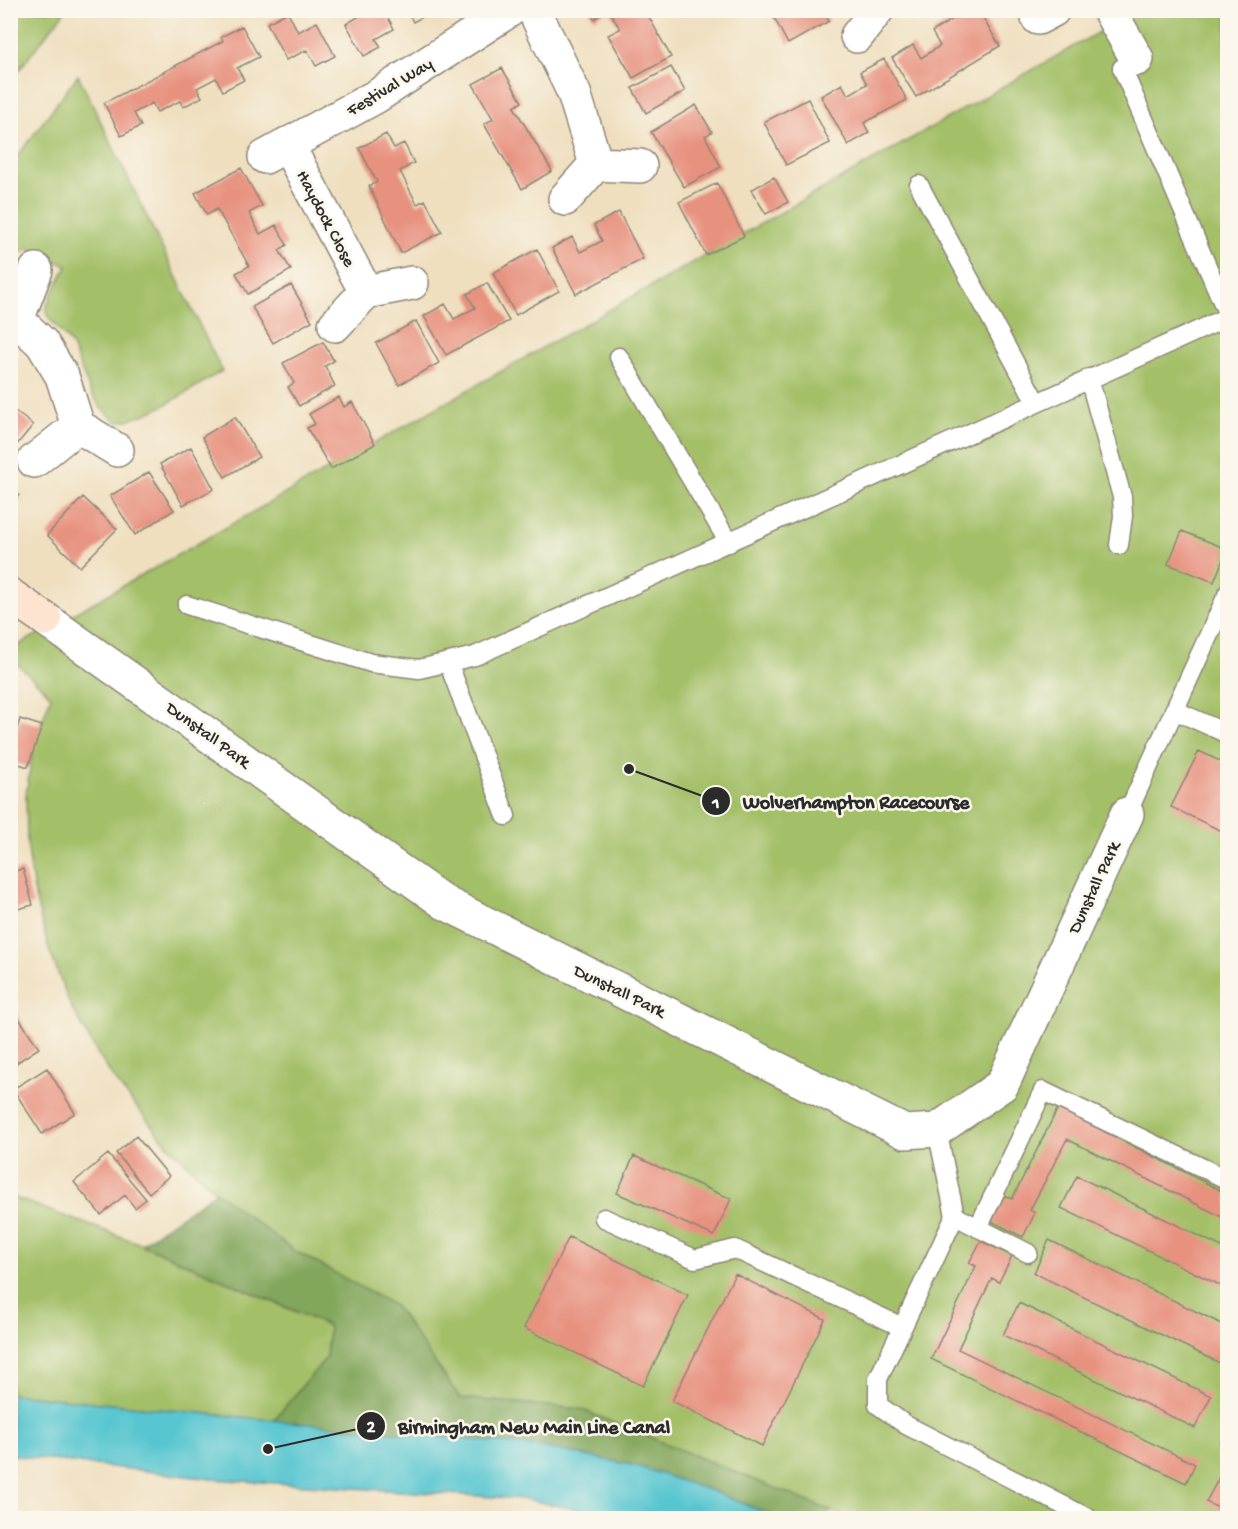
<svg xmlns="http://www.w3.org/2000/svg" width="1238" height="1529" font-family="'Gochi Hand',sans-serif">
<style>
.green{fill:#a3bf67;stroke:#677549;stroke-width:1.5}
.forest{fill:#82a65c;stroke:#566844;stroke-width:1.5}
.water{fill:#59c6d0;stroke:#42787e;stroke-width:1.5}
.building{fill:#e7917f}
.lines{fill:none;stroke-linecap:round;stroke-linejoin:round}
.lane-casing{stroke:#8d8575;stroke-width:21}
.street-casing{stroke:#8d8575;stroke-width:36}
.secondary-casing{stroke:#8d8575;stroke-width:36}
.lane{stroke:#fff;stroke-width:18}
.street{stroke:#fff;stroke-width:33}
.secondary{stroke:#fde4d0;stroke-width:33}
.labels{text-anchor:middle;stroke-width:5;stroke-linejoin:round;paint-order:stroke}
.street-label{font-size:18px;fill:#2b2b2b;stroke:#fbf7ec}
.leader{fill:none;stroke:#2b2b2b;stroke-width:2}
.callout-dot{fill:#2b2b2b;stroke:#fbf7ec;stroke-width:2}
.mark-label{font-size:18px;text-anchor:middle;font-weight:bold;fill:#fff}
.callout-label{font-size:20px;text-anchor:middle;font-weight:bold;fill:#2b2b2b;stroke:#fbf7ec;stroke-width:5;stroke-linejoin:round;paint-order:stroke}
</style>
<rect width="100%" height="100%" fill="#fbf7ec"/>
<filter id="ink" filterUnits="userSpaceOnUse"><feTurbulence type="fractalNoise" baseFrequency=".0167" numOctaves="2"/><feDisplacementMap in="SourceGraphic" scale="12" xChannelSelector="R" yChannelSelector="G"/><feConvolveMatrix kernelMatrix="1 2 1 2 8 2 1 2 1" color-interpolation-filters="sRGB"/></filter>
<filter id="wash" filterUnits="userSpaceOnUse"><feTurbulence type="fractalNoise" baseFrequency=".008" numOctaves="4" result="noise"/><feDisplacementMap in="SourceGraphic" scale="24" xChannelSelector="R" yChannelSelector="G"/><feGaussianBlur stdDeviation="1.35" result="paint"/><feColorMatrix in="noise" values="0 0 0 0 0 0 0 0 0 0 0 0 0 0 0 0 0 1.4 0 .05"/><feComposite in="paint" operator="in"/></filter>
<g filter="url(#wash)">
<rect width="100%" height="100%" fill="#efdfbf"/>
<!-- green -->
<path class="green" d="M11 10 65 11 11 80 10 11Z
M1136 11H1227V1518H848L580 1409 460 1398 395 1306 293 1250 216 1192 167 1144 116 1082 99 1056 70 1005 49 949 34 893 27 842 26 794 34 744 51 696 11 658 10 650Z
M78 75 222 371C192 388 150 419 117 422L101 408 90 391 71 344 49 318 46 309 49 300 67 266 27 247 24 253 11 244V165Z
M10 1196 141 1244 329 1326 326 1358 273 1421 11 1394Z"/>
<!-- forest -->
<path class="forest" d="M216 1192 293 1250 395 1306 460 1398 580 1409 831 1511 829 1518H778L712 1491 637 1466 542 1447 273 1421 326 1358 329 1326 141 1244Z"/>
<!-- water -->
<path class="water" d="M11 1394 542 1447 637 1466 712 1491 778 1518H619L525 1499 212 1479 11 1455Z"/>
<g id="blocks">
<!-- building -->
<path class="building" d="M361 10H384L394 29 376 39 381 47 364 56 346 24 363 14Z
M407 10H436L413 22Z
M589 10H608L594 19Z
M609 10H645L671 57 633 78 608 35 620 29Z
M770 10H822L829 21 788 44Z
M967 10H978L1000 46 916 97 892 58 913 45 921 58 940 46 932 32Z
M288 12 298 32 317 22 335 56 316 66 307 50 286 60 267 23Z
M242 26 259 57 237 68 244 80 223 91 216 78 197 88 202 97 183 107 180 101 157 112 152 103 134 113 141 126 121 136 104 103 223 41 221 37Z
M884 59 907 100 864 123 869 133 848 145 821 96 842 84 848 95 867 84 860 72Z
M671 67 685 91 646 113 632 88Z
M502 68 522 102 514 107 552 171 522 189 484 124 493 119 473 84Z
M808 99 830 143 786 165 764 122Z
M696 105 712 132 705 136 721 167 684 187 651 132Z
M386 134 394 148 404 143 414 163 400 171 417 204 425 200 442 232 401 253 369 186 377 182 359 148Z
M241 168 262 206 249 213 260 234 276 225 287 245 279 250 291 270 248 294 236 273 249 266 217 209 207 215 195 193Z
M774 177 788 202 766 214 751 190Z
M717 183 744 236 706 255 679 202Z
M619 212 643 259 576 294 552 248 572 237 580 252 602 241 594 225Z
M537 249 559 291 516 315 493 273Z
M487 283 509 321 446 355 424 316 445 304 454 319 475 308 467 294Z
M291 285 312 321 273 343 252 307Z
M416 321 439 363 399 385 376 343Z
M323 342 334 361 325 366 335 386 299 406 288 387 294 383 283 363Z
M339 397 344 407 352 402 375 444 331 469 307 428 315 424 309 414Z
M10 407 33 425 10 453Z
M235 417 259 457 225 477 202 437Z
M191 447 214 489 183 505 160 464Z
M149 472 174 510 135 535 110 496Z
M10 488 19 495 10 506Z
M83 497 117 529 80 567 47 535Z
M1182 531 1227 549 1214 582 1168 564Z
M20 719 42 726 28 767 10 761V727L17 729Z
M1199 751 1228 765V834L1171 807Z
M23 869 33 905 10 911V872Z
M12 1008 39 1048 10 1067V1009Z
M47 1068 75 1113 42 1134 13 1089Z
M1058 1108 1228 1194V1220L1067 1139 1030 1210 1035 1213 1023 1237 991 1221 1005 1195 1012 1199Z
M136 1136 169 1176 149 1193 116 1153Z
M108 1154 146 1199 135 1208 125 1195 101 1215 74 1182Z
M634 1156 731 1199 714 1236 617 1193Z
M1077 1176 1228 1250V1289L1061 1208Z
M569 1237 688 1295 643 1386 524 1328Z
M1049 1240 1228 1327 1226 1366 1034 1273Z
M981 1241 1012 1256 999 1282 992 1278 958 1349 1195 1464 1186 1483 931 1359 976 1266 969 1263Z
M735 1274 825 1319 762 1446 672 1401Z
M1019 1303 1211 1396 1195 1428 1003 1335Z
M1228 1428V1447L1220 1443Z
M1228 1461V1513L1206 1502Z"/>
</g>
</g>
<g filter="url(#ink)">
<use href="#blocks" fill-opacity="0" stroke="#8d8575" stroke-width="1.5"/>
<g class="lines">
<!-- lane casing -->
<g class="lane-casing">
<path id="lane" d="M1122 68 1228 315
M919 185 1036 402
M619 357 729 543
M1089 378 1122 497 1123 516 1119 545
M187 605 371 663 419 669 475 656 1228 317
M448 662 506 816
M1174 710 1228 734
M1127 814 1228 593
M937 1130 955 1216 878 1379V1405L906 1425 1088 1518
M955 1216 1028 1253
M604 1218 695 1259 735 1249 902 1327
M978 1228 1043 1091 1228 1180"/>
</g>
<!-- street casing -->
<g class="street-casing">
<path id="street" d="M534 10 574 93 596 164
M1109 10 1137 59
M1038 18 1053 10
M857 36 877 10
M287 144 366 292
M265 157 377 96 510 10
M565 199 596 164 640 166
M17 320 36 270
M10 325 17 320 42 343 62 376 78 426 117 450
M335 325 366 292 412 283
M34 461 78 426
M45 619 445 903 905 1132 937 1130 1002 1085 1127 814"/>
</g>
<!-- secondary casing -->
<g class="secondary-casing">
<path id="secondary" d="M10 595 45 619"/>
</g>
<!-- lane -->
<use href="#lane" class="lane"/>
<!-- street -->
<use href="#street" class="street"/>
<!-- secondary -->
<use href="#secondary" class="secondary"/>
</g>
</g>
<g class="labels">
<!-- street labels -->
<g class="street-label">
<text transform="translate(389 86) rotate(-31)" y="6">Festival Way</text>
<text transform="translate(327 218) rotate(62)" y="6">Haydock Close</text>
<text transform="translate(209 734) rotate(36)" y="6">Dunstall Park</text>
<text transform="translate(1093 887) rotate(-65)" y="6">Dunstall Park</text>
<text transform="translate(620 990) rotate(26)" y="6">Dunstall Park</text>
</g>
</g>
<!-- callouts -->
<path class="leader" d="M629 769L716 801M268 1449L371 1426"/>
<g class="callout-dot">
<circle cx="629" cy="769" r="6"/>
<circle cx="268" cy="1449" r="6"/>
<circle cx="716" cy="801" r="15"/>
<circle cx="371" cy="1426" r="15"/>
</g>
<g class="mark-label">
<text x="716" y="808">1</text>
<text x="371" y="1432">2</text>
</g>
<g class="callout-label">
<text x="856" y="808">Wolverhampton Racecourse</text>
<text x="534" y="1433">Birmingham New Main Line Canal</text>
</g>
<!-- margin -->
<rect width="1238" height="1529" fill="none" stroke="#fbf7ec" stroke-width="36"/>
</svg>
